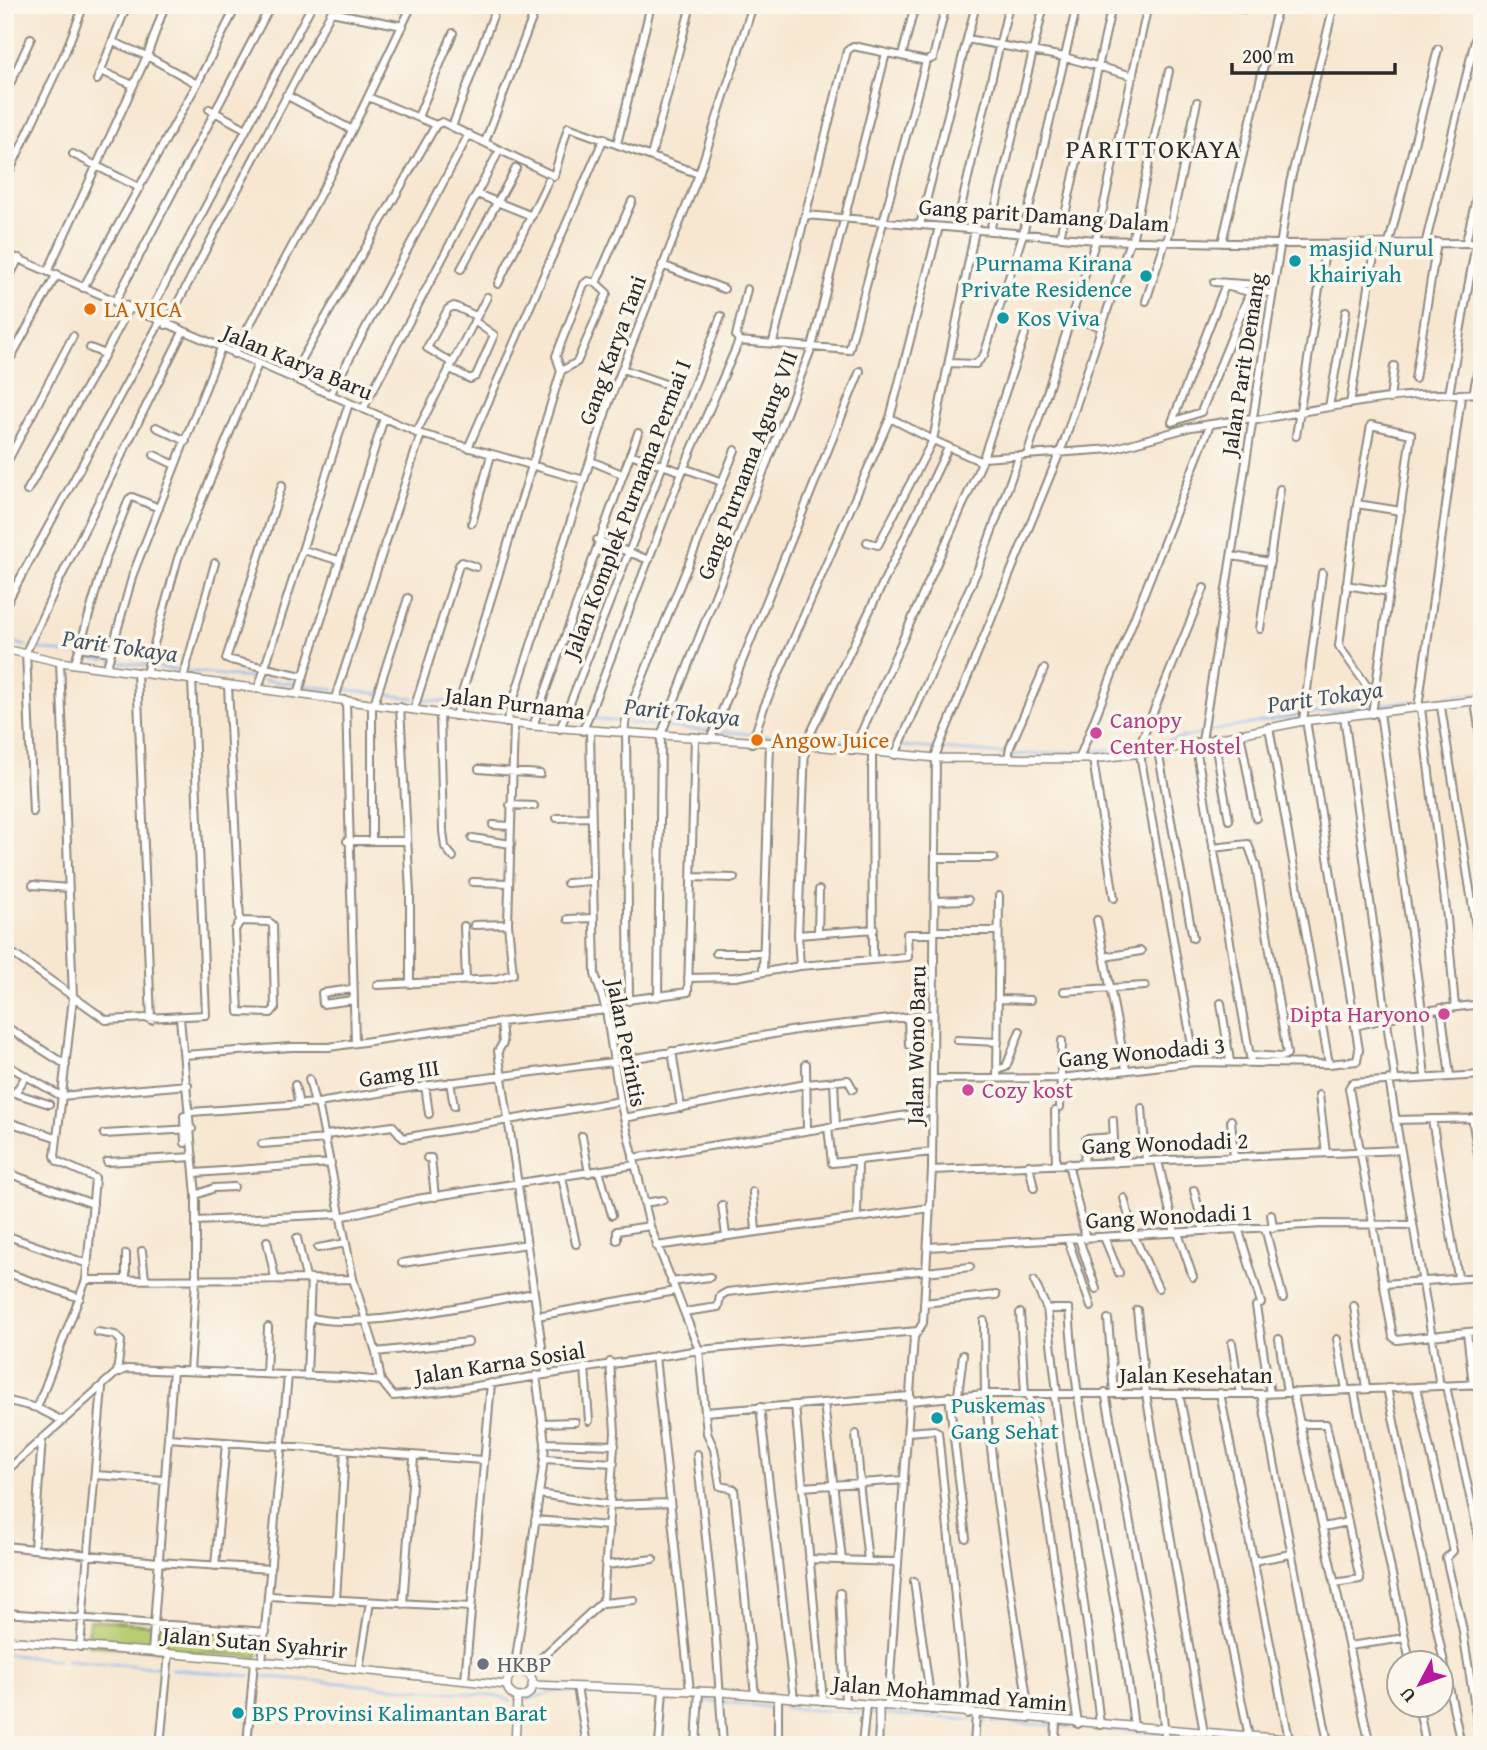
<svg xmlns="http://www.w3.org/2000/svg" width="1487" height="1750" font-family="'Gentium Book Plus',serif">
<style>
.green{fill:#b8cd71;stroke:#727c4e;stroke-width:2}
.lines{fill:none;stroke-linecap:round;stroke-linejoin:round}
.stream{stroke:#83b4ef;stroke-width:2}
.minor-casing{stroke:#91897e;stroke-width:10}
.tertiary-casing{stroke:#91897e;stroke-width:10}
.minor{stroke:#fff;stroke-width:6}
.tertiary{stroke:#fff;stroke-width:7}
.culture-dot{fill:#0f9aa8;stroke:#fbf7ec;stroke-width:2.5}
.food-dot{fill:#e8710a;stroke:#fbf7ec;stroke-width:2.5}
.hotel-dot{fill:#d1479c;stroke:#fbf7ec;stroke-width:2.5}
.worship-dot{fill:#6b7280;stroke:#fbf7ec;stroke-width:2.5}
.labels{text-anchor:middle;stroke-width:7;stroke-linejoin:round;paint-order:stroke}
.street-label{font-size:23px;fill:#2b2b2b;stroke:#fbf7ec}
.culture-label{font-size:23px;fill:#0d838f;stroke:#fbf7ec;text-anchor:start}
.food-label{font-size:23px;fill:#c56008;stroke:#fbf7ec;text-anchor:start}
.hotel-label{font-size:23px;fill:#b23c85;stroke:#fbf7ec;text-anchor:start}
.worship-label{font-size:23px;fill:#5b616d;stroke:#fbf7ec;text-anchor:start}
.water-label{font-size:24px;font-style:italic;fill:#455466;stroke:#fbf7ec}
.quarter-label{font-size:26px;letter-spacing:2px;fill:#2b2b2b;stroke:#fbf7ec}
</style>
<rect width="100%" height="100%" fill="#fbf7ec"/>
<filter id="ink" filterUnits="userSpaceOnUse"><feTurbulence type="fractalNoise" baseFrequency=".0143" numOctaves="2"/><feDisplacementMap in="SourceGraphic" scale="14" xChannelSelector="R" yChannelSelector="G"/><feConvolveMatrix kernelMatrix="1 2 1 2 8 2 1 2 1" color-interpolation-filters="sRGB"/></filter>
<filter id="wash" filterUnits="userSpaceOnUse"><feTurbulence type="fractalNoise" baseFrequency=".00686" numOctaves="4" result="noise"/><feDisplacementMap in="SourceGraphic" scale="28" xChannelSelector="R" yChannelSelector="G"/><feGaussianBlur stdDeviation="1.57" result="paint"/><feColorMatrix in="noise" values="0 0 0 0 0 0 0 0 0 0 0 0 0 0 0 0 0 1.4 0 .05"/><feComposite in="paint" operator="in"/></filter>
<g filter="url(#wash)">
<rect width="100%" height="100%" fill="#f7e7d1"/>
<!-- green -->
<path class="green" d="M89 1620 260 1633 258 1657 88 1645Z"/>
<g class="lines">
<!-- stream -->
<path class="stream" d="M5 640 26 646
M31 647 74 655
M79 656 105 660
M111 661 181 670
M187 671 258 679
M263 680 334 689
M340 689 414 698
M420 699 456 703
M1421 701 1482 692
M462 704 508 709
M1375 705 1415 701
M514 710 536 712
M541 713 564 715
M1306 714 1370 706
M569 716 585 718
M590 718 623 722
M628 723 661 726
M667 727 710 731
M716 731 752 734
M1206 732 1300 715
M757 735 804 738
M810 739 853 742
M859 743 895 746
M900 746 937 749
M1141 746 1201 734
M942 749 1006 754
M1085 752 1136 746
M1012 755 1080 752
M5 1654 58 1660
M67 1660 163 1668
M171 1669 250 1676
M256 1676 499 1696 511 1701
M580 1692 593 1693
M598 1693H609
M614 1693 696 1699
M525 1700 558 1691 575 1692
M702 1700 717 1702
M723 1702 776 1708
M782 1708 878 1714
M883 1714 972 1720
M978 1721H986
M992 1722 1051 1725
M1060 1726 1161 1734
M1170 1735 1299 1745"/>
</g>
</g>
<g filter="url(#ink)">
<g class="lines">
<!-- minor casing -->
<g class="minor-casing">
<path id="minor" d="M388 5 399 8
M470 5 474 6
M976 5 967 39 1064 57 1133 76
M1244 9 1245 5
M1480 18 1482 9
M113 42 147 56 197 84
M902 56 915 5
M101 71 133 85
M97 80 127 5
M5 95 31 38
M286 95 352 130
M368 97 436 125 442 122 554 176 568 127 699 174
M209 109 246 129
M418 117 453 33
M452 127 497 5
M485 142 533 16
M617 144 651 5
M73 154 140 188
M651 156 691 5
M5 181 65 53 84 5
M477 194 532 216
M806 215 1096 240 1279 244 1482 243
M920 225 967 39
M956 228 1009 5
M990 231 1044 5
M1060 237 1112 5
M1132 241 1169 71
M1426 241 1478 28
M1167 242 1197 102
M1466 242 1482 172
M1222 243 1278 5
M1389 243 1438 49
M5 253 421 434 584 480
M662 265 724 289
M461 269 516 168
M48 271 147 56 165 5
M1214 282 1273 286
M498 284 548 181
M5 285 19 258
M83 288 197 84 237 5
M1146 301 1165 242
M115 302 271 5
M148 316 312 5
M1070 318 1102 327
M166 325 331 12 403 26
M739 341 849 350 926 61 933 58 946 5
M739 341 736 336 747 289
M773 342 847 51 853 46 926 61
M90 348 105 354 129 308
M234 354 332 172 412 5
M452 363 427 348 448 309 454 306 476 316
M949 363 976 364 984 355 1023 234 1077 5
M5 368 57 274
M449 368 470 379 476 376 494 335 474 321
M622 369 671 386
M561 371 577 362 607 293 596 283
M291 378 436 125
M1415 379 1437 242
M1474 390 1482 347
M1449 394 1476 243
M1459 394 1481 393
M330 395 469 134
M1390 399 1394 366
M1350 404 1376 244
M1329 407 1346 311
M363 409 497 155
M1252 421C1284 415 1441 384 1461 397L1418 708
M1172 422 1201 412 1250 292 1272 293
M1172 422 1225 286 1250 292
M156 427 186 441
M416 433 487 297
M1296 436 1326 244
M468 448 604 138
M630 454 682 472
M154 455 175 465
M1027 455 1096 240 1148 5
M983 458 1112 449 1191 427 1252 418
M591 461 622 474
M982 461 1025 334
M5 466 73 336
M684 468 722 482
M282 485 226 659 302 676
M27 491 105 354
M1357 504 1401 511
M472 523 491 455
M597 540 649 560
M867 542 878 545 933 440 890 418
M303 550 338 560
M1232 556 1270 562
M1346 585 1389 592
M5 606 160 322
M1260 629 1280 489
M79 647 110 652
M75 663 105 560 129 499 132 497 159 508
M107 667 133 574 221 348
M137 672 151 1020
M146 673 178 558 258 364
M183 678 215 563
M228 686 240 921 235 930 239 1012 271 1013 275 1008 273 925 269 922 240 921
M258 689 349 403
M298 694 384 418
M335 698 421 434
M346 700 355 1042
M1475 702 1482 747
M372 704V840
M374 704 408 598
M400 707 410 893V984
M1441 707 1482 965
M1421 708 1447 918 1455 1007
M414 709 459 565 462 562 476 567
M1380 713 1422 1011
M440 714 443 831 445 847 453 857
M1372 714 1411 434 1371 425 1357 504 1339 646 1374 696
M455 716 561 371 556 356 584 284 588 281 596 283 632 201
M1344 716 1395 1079
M1303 721 1322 573
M506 723 609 402 699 174 753 5
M533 726 638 433
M1269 727 1329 1064
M560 729 721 316
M583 731 682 472 739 341
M590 731 595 974 606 1010 620 1101 650 1226 699 1350 707 1433 714 1449 720 1486 734 1489 755 1695
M624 732 626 718 735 450
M626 732 629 1001
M1240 733 1256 818
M711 738 860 371
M1214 738 1229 820
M1202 741 1290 183 1334 5
M1195 742 1251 1062
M752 743 764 707 890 418 939 227
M853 751 982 462 933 440 975 230
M1158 751 1193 938
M872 752 873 959
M1136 754 1204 588
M1140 754 1195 1062
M895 755 978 569 1019 457
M1008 758 1010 747 1044 669
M1079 759 1210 425
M1093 759 1114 898
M479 769 540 774
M510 805 534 806
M33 812 26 652 59 581 183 332
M557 818 591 817
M493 825 510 826
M472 838 511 844
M347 841H405
M1213 848 1248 844 1256 866 1287 1054 1281 1057 1250 1055
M936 858H994
M691 877 734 878
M473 882 509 883
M567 883 592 881
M33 885 68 888
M935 901 968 900
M568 919 593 918
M1097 920 1126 1069
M474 925 508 924
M464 926 466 981
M934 931H998
M818 933 819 890
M798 935 874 929
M5 948 106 1020 206 1015 192 679
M716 953H764
M1104 957 1141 951
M800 966 798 935 805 745 948 448
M763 972 770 743
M688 978 735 977 800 966 908 957 907 934H934
M377 985 496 979 513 974 508 924 514 724
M353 989 322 993 323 1004 353 1000
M1064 991 1145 986
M658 997 661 735 812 347 886 53
M999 999 1030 1000
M604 1003 688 992 695 737
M1221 1003 1230 1061
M1441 1008 1450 1076
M1418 1011 1425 1077
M908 1017 909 1045
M180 1018 196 1195V1279L190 1371
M501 1022 503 1043 498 1051 546 1373
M5 1026 66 1065
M1355 1026 1415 1012 1482 1004
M957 1040 998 1042
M672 1051 681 1108
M184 1055 291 1047H329L501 1022 606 1010
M5 1064 61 1096 188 1085
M806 1064 807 1129
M997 1070 1006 1067 1020 1031
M997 1078 999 896
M309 1079 315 1104
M934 1079 1062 1078 1195 1062 1329 1064 1357 1061 1359 1050 1306 720
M1389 1079 1440 1386
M834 1081 836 1126
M450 1082 454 1106
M295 1085 299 1105
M425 1085 429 1114
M5 1090 49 1104
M15 1093 26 1076
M1319 1095 1326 1153
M318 1103 353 1279 376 1352 381 1381 393 1396 445 1391 699 1350 918 1331
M1060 1107 1062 1041
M1142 1108 1146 1161
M1055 1111 1056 1164
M191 1112 318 1103 415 1087 613 1062 802 1029 933 1014
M184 1116 185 1143
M624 1118 806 1084 848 1080 853 1089
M1472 1118 1482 1178
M1432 1119 1458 1277
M1113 1120 1115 1163
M1231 1120 1234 1158
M1395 1120 1482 1118
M5 1121 55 1137
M828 1127 832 1163 932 1152
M104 1134 192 1129
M326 1135 393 1126 403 1138 620 1101
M582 1136 589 1173
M262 1144 326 1139
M427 1158H431L435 1197
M633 1158 933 1111
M1158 1161 1175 1233
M107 1162 193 1157
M1068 1163 1086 1239
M1084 1163 1086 1139 1114 1137
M5 1164 8 1154
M1029 1165 1034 1188
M932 1170 1400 1150
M599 1171 612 1215
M5 1172 93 1204
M195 1173 331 1163
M562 1177 576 1244
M1194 1190 1204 1231
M753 1192 756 1231
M196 1195 214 1188 234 1187
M1124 1198 1134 1236 1158 1288
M644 1203 663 1200
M722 1205 726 1236
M1271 1214 1273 1228
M857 1216 858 1161
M340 1217 417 1199 634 1165
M196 1221 339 1214
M1265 1228 1283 1298
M1239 1231 1261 1303
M1178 1233 1193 1277
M5 1235 88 1264
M1104 1237 1119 1273
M297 1238 306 1278
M1079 1239 1096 1289
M617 1240V1231L650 1226
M1068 1240 1091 1307
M267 1241 275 1278
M656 1246 930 1208
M928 1247 1323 1224 1412 1225
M318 1248 346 1243
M142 1251 145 1279
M126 1254V1280
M402 1263 527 1244
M5 1272 80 1298
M926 1272 970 1267
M86 1280 353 1279
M1034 1281 1047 1309 1057 1393
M671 1282 710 1277
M1383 1284 1482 1277
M924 1303 996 1295
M1256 1306 1270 1394
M1354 1306 1366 1388
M1047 1309H1069C1078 1450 1118 1587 1134 1727
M1137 1310 1146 1394 1204 1733
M684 1312 718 1307 720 1296 727 1292 927 1270
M1020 1313 1025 1393
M537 1316 675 1291
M310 1317C355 1332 482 1302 534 1293
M1108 1319 1114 1393
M984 1321 985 1394 997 1500 1030 1718
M97 1332 115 1335 121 1341 117 1373
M1467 1332 1397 1340 1393 1337 1349 1088 1352 1083 1482 1075
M1279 1339 1287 1393
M1337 1339 1346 1390
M1232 1343 1240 1394
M376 1352 468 1342
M655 1356 690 1691
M585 1367 589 1421
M266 1374 268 1327
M307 1375 311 1278
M1473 1385 1467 1332 1482 1331
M1446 1386 1482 1552
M1416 1387 1453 1551 1446 1558 1462 1626 1481 1745
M1387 1388 1461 1745
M1354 1390 1410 1662
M1105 1392 1158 1669 1166 1745
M1293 1392 1370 1745
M1220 1393 1289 1739
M1029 1394 1078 1724
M1054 1394C1067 1504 1088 1614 1100 1725
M1179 1394 1249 1737
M1261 1394 1328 1743
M958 1395 963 1355
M949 1396 966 1538
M5 1400 37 1408 63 1421
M910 1401 985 1394H1261L1482 1384
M824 1403 842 1560
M795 1405 823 1701
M760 1407 794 1699
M37 1408 86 1280 95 1178 57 1161 55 1156 73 998 60 662
M705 1412 910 1396
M542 1423 575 1422
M1300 1424H1326L1348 1522 1323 1527
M908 1432 934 1430 938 1432 967 1714
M856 1434 860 1482
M168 1438 483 1460
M545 1443 615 1445
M697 1454 715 1623 723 1745
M544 1459 614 1463
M5 1472 115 1374 126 1369 343 1377 381 1381
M96 1475 164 1480
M859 1482 868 1561
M802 1487 904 1480
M539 1494 611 1505 670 1503
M535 1520 609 1526
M5 1546 157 1562 271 1569
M34 1548 42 1438
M809 1559 897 1562
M1253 1561 1291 1554
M607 1565 653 1559
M215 1566 226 1443
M914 1581 932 1710
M1334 1583 1360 1579 1348 1523
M840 1593 845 1702
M269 1596 471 1607
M336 1600 345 1452
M603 1603 634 1600
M403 1604 414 1457
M5 1613 266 1632
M1349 1646 1405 1638
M80 1647 102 1387
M152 1652 173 1370
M262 1662 288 1375
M359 1669 370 1602
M514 1673 544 1459 545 1443 536 1375
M525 1673 603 1601 615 1432 610 1362
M465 1680 491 1383
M577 1687 587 1745
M1418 1704 1426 1745
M888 1705 914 1337 923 1323 932 1170 936 754 1064 442 1130 241
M160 1745 169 1653
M247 1745 254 1661
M659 1745 663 1690
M696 1745 699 1691
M778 1745V1697
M862 1745 866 1704
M878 1745 879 1726
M974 1745 976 1714
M1055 1745 1056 1720"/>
</g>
<!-- tertiary casing -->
<g class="tertiary-casing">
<path id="tertiary" d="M5 649 60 662 533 726 805 745 936 758 1093 759 1158 751 1303 721 1482 700
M5 1640 341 1668 507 1685
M507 1684a13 13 0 1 1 26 0a13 13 0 1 1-26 0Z
M532 1685 721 1692 1359 1745
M879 1726V1705
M515 1745 517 1702"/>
</g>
<!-- minor -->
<use href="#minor" class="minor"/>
<!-- tertiary -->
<use href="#tertiary" class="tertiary"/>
</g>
</g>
<!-- markers -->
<g class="culture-dot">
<circle cx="1295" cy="261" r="7"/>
<circle cx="1146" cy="276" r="7"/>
<circle cx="1003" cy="318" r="7"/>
<circle cx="937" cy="1418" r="7"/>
<circle cx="238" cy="1713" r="7"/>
</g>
<g class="food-dot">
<circle cx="90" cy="309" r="7"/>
<circle cx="757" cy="740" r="7"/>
</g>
<g class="hotel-dot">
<circle cx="1096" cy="733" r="7"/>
<circle cx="1444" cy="1014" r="7"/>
<circle cx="968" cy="1090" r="7"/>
</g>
<circle class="worship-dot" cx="483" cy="1664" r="7"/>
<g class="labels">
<!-- street labels -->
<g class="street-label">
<text transform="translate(1044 215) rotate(4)" y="8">Gang parit Damang Dalam</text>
<text transform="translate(612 350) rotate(-70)" y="8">Gang Karya Tani</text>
<text transform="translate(298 362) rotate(23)" y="8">Jalan Karya Baru</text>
<text transform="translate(1243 364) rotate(-81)" y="8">Jalan Parit Demang</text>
<text transform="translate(747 465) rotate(-69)" y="8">Gang Purnama Agung VII</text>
<text transform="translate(627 509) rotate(-69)" y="8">Jalan Komplek Purnama Permai I</text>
<text transform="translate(515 703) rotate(7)" y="8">Jalan Purnama</text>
<text transform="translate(627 1043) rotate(79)" y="8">Jalan Perintis</text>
<text transform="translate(916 1045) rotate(-89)" y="8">Jalan Wono Baru</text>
<text transform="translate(1142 1052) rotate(-5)" y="8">Gang Wonodadi 3</text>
<text transform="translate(399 1073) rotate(-9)" y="8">Gamg III</text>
<text transform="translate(1165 1143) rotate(-2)" y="8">Gang Wonodadi 2</text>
<text transform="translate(1169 1216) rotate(-3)" y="8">Gang Wonodadi 1</text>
<text transform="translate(500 1363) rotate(-9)" y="8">Jalan Karna Sosial</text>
<text x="1196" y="1383">Jalan Kesehatan</text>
<text transform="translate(255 1642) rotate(5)" y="8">Jalan Sutan Syahrir</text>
<text transform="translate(950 1693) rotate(5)" y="8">Jalan Mohammad Yamin</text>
</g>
<!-- culture labels -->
<g class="culture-label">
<text x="1309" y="256">masjid Nurul<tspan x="1309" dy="26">khairiyah</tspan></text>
<text x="1132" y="271" text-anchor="end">Purnama Kirana<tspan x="1132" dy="26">Private Residence</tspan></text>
<text x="1017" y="326">Kos Viva</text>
<text x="951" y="1413">Puskemas<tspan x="951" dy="26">Gang Sehat</tspan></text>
<text x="252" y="1721">BPS Provinsi Kalimantan Barat</text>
</g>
<!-- food labels -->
<g class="food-label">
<text x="104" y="317">LA VICA</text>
<text x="771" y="748">Angow Juice</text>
</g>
<!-- hotel labels -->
<g class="hotel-label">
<text x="1110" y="728">Canopy<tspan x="1110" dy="26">Center Hostel</tspan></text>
<text x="1430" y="1022" text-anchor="end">Dipta Haryono</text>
<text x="982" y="1098">Cozy kost</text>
</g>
<!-- worship labels -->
<g class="worship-label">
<text x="497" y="1672">HKBP</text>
</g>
<!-- water labels -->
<g class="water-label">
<text transform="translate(120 646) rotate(8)" y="8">Parit Tokaya</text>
<text transform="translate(1325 697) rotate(-8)" y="8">Parit Tokaya</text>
<text transform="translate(682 712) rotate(6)" y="8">Parit Tokaya</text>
</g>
<!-- quarter labels -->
<g class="quarter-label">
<text x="1154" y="158">PARITTOKAYA</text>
</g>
</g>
<!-- margin -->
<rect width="1487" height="1750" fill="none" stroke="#fbf7ec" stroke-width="28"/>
<!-- north arrow -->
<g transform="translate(1420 1684) rotate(229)"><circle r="33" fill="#fbf7ec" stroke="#a8a59f" stroke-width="2"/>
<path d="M0-5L12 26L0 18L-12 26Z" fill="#b5179e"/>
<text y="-10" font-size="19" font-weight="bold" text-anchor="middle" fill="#2b2b2b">U</text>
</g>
<!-- scale -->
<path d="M1232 63v10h163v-10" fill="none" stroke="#2b2b2b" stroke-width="3.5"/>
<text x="1242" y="63" font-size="21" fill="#2b2b2b" stroke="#fbf7ec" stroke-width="5" paint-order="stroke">200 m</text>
</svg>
